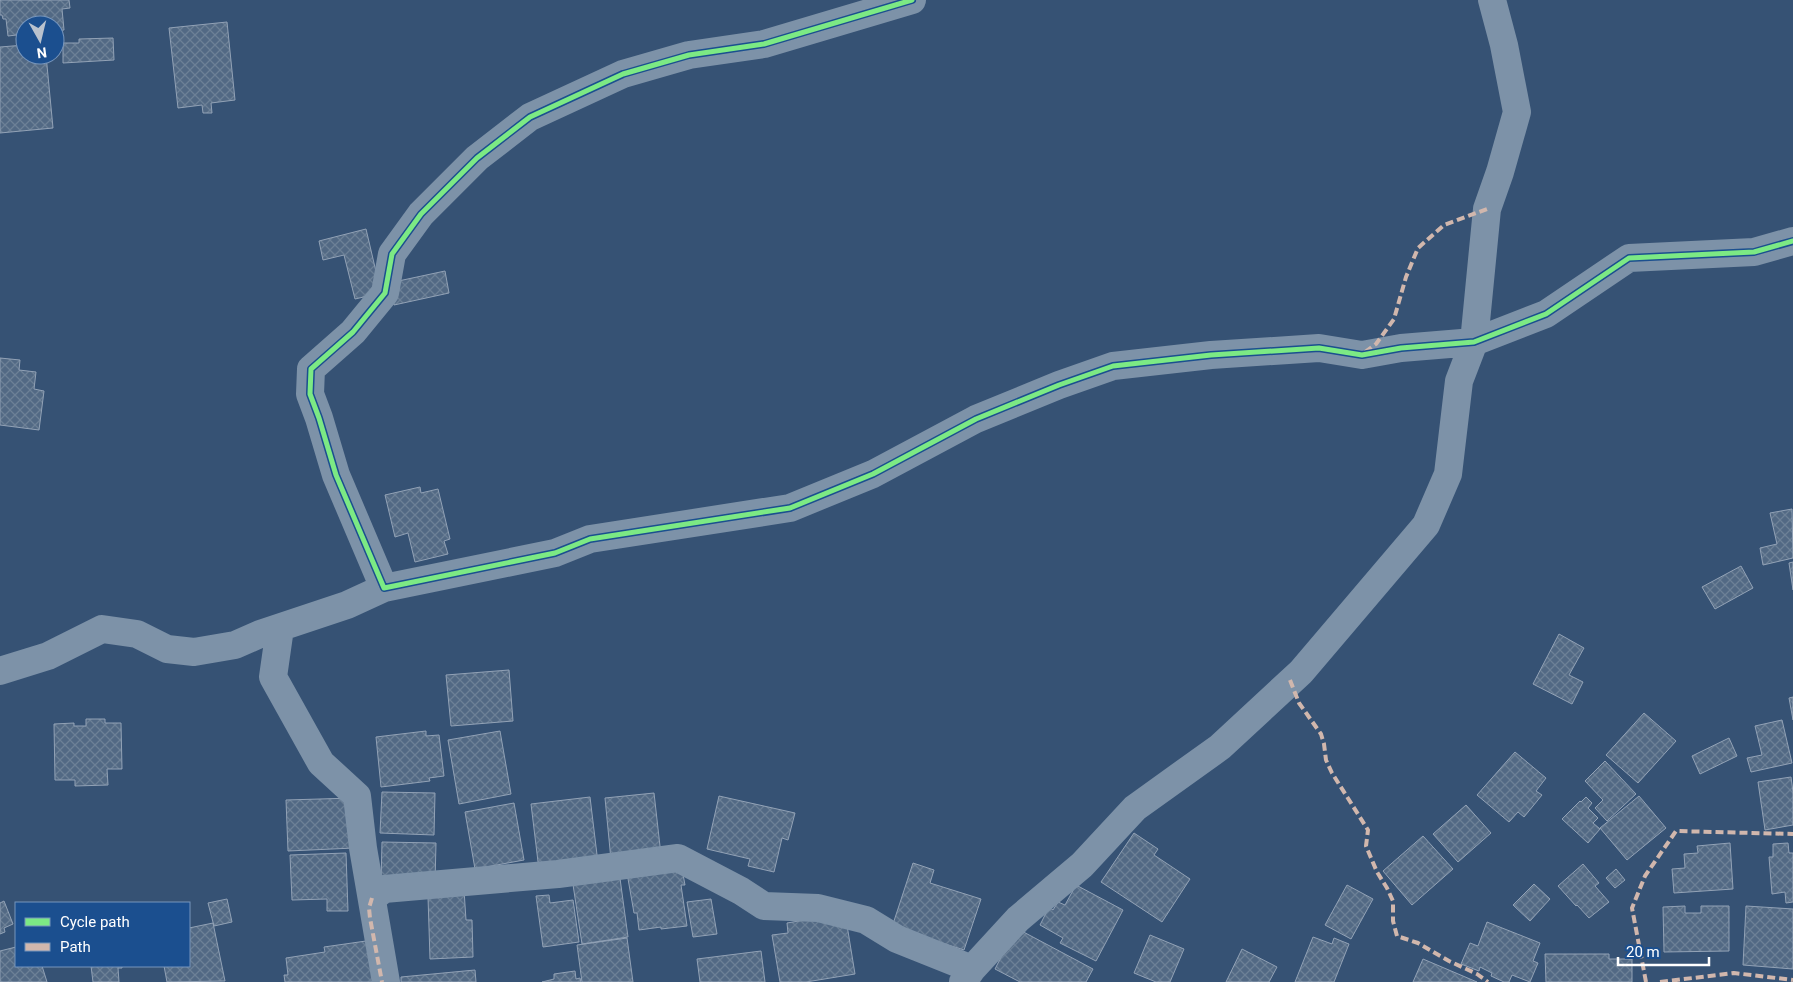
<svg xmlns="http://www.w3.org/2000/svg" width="1793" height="982" font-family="Roboto,sans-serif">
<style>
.building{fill:url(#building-cross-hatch);stroke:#92a2b6}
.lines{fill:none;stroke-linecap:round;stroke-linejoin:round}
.minor{stroke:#7d92a8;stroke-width:28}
.quiet{stroke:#d1b7ad;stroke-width:4;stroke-dasharray:8 4;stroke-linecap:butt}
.cycleway-casing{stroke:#1b4f8f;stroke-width:8}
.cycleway{stroke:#7ce984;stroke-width:5}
</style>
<defs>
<pattern id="building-cross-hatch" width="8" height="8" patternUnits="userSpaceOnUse" patternTransform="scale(1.25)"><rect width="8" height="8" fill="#526984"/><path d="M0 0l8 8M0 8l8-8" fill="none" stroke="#6c8096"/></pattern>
</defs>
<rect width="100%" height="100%" fill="#365274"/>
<!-- building -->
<path class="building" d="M0 0H69L70 8 62 9 64 30 55 31V25H25V34L8 36 6 19H3L2 15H0Z
M227 22 235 100 211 103 212 113H203L202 105 178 108 169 28Z
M113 38 114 60 63 63V43H79V39Z
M25 45V55H46L53 128 0 133V47Z
M366 229 381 293 355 299 344 255 323 260 319 241Z
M445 271 449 293 394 305 389 283Z
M0 358 20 360 19 370 36 372 34 389 44 391 39 430 0 425Z
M420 487 421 493 438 489 450 539 444 541 448 554 415 562 408 533 395 537 385 495Z
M1792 509 1793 558 1763 565 1760 548 1777 544 1770 513Z
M1793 562V590L1789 563Z
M1741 566 1753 588 1715 609 1702 587Z
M1559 634 1584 648 1569 675 1583 682 1572 704 1533 684Z
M509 670 513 721 451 726 446 675Z
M1793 697V720L1789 698Z
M1644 713 1676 741 1638 783 1606 755Z
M86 719H105V723H121L122 769H107L108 785 75 786V780H55L54 724 74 723V726H86Z
M1782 720 1792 763 1751 772 1747 758 1762 755 1755 726Z
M426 731V736L439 735 444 776 429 778 430 781 381 787 376 737Z
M500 731 511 794 459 804 448 740Z
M1729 738 1737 756 1700 774 1692 756Z
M1515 752 1546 778 1536 791 1542 795 1524 817 1518 812 1509 822 1477 795Z
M1605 761 1636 794 1607 821 1595 808 1603 800 1585 781Z
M1791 777 1793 792V825L1765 830 1758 782Z
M382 792 435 793 434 835 380 833Z
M654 793 661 855 611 860 605 798Z
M719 796 795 813 788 840 782 838 774 872 748 866 750 859 707 849Z
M1639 796 1666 828 1627 860 1600 828Z
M590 797 598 863 539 870 531 804Z
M1586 797 1592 803 1588 808 1598 818 1593 823 1600 829 1588 843 1562 819 1580 801 1581 802Z
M353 798 354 848 288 851 286 800Z
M514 803 524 860 475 869 465 812Z
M1466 805 1491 833 1458 862 1433 834Z
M1134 833 1158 849 1154 855 1190 879 1162 922 1101 882Z
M1423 836 1453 869 1412 905 1383 871Z
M382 842 436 843 435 883 381 882Z
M1730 843 1733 889 1674 893 1672 869 1685 868 1684 854 1698 853 1697 846Z
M1788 843 1789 853H1793V902L1786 903 1785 892 1772 894 1769 857H1773V844Z
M346 853 348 911H327V899L292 900 290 855Z
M913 863 934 870 930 883 981 899 964 950 892 927Z
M1583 864 1599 883 1595 886 1609 902 1589 918 1577 905 1576 906 1558 886Z
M682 869 685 885H681L687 926 661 929V927L639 930 637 913H634L627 873Z
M1616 869 1625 880 1615 888 1606 878Z
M619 871 628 937 582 944 572 878Z
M1534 884 1550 899 1530 921 1513 905Z
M1076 885 1123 910 1096 961 1060 943 1063 938 1040 925 1049 907 1053 910 1058 902 1065 905Z
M1347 885 1373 899 1351 939 1325 925Z
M464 890 466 920H472L473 957 430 959 428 897Z
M549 895 550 903 573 900 579 942 543 947 536 896Z
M227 899 232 922 214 926 208 903Z
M711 899 717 934 693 937 687 902Z
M4 901 13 924 4 928 5 932 0 934V903Z
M1685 906V913H1701V906H1729V951L1664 952 1663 907Z
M1746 906 1793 909V969L1743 965Z
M822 917 846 919 855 974 806 982H780L772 935 788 933 787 923Z
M1487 922 1540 943 1533 961 1538 963 1530 982 1512 975 1509 982H1504L1491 976 1492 973 1480 967 1479 971 1461 964 1470 943 1478 946Z
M213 923 225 981 167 982 164 966H189V928Z
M1016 928 1093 969 1086 982H1020L995 969Z
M1150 935 1184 949 1170 982H1156L1134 973Z
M1313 937 1332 944 1334 938 1349 944 1334 982H1295Z
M627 938 633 982H582L577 945Z
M373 940 379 982H285L284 975H288L286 958 325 952 324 947Z
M16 947V966H42L47 982H0V951Z
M1242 949 1277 967 1269 982H1226Z
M761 951 765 982H700L697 959Z
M1545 954H1609V959H1632V982H1546Z
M1423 959 1477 982H1413Z
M91 966H122V968H118L119 982H93Z
M475 970 476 982H401V977Z
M575 971 576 979 580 978 581 982H542L554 979V974Z"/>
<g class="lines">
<!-- minor -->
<path class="minor" d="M912 0 764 44 689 55 623 74 530 117 477 158 421 214 392 254 385 293 353 332 311 369 310 394 319 418 336 475 384 588 555 553 590 539 790 508 873 474 976 419 1059 385 1113 366 1211 355 1319 348 1362 355 1401 348 1474 342 1546 314 1629 258 1754 252 1793 241
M280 628 273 677 321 763 357 796 363 848 386 982
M0 671 48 656 102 629 137 634 167 649 194 652 235 645 260 634 347 605 384 588
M372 898 384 889 558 874 678 858 741 891 764 906 818 908 866 920 897 939 972 969
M963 982 972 969 1018 919 1082 865 1135 808 1220 747 1301 672 1426 525 1448 474 1459 381 1474 342 1487 209 1500 172 1517 112 1504 45 1492 0"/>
<!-- quiet -->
<path class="quiet" d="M1365 352 1376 344 1394 319 1406 277 1418 248 1444 225 1487 209
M1290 680 1299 703 1321 734 1324 744 1326 760 1332 773 1368 830 1366 846 1377 872 1387 888 1393 901V921L1397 936 1418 943 1449 961 1477 974 1488 982
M372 898 369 908 370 918 382 982
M1646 982 1632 908 1645 876 1676 831 1793 834
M1660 982 1734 973 1793 980"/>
<!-- cycleway casing -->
<g class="cycleway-casing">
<path id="cycleway" d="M912 0 764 44 689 55 623 74 530 117 477 158 421 214 392 254 385 293 353 332 311 369 310 394 319 418 336 475 384 588 555 553 590 539 790 508 873 474 976 419 1059 385 1113 366 1211 355 1319 348 1362 355 1401 348 1474 342 1546 314 1629 258 1754 252 1793 241"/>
</g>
<!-- cycleway -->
<use href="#cycleway" class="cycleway"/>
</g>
<!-- legend -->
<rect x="15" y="902" width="175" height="65" fill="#1b4f8f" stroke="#7695bc"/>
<rect x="25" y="918" width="25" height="8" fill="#7ce984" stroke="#7695bc"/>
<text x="60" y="927" font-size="15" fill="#ffffff">Cycle path</text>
<rect x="25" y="943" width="25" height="8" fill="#d1b7ad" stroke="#7695bc"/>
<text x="60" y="952" font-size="15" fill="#ffffff">Path</text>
<!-- north arrow -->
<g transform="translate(40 40) rotate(172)"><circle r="24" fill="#1b4f8f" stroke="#7695bc"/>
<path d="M0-4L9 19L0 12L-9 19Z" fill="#b9c2ce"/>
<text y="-8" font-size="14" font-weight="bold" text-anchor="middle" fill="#ffffff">N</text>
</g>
<!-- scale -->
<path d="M1618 957v8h91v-8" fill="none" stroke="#ffffff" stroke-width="2.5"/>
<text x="1626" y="957" font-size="15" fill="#ffffff" stroke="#1b4f8f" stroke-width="4" paint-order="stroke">20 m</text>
</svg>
